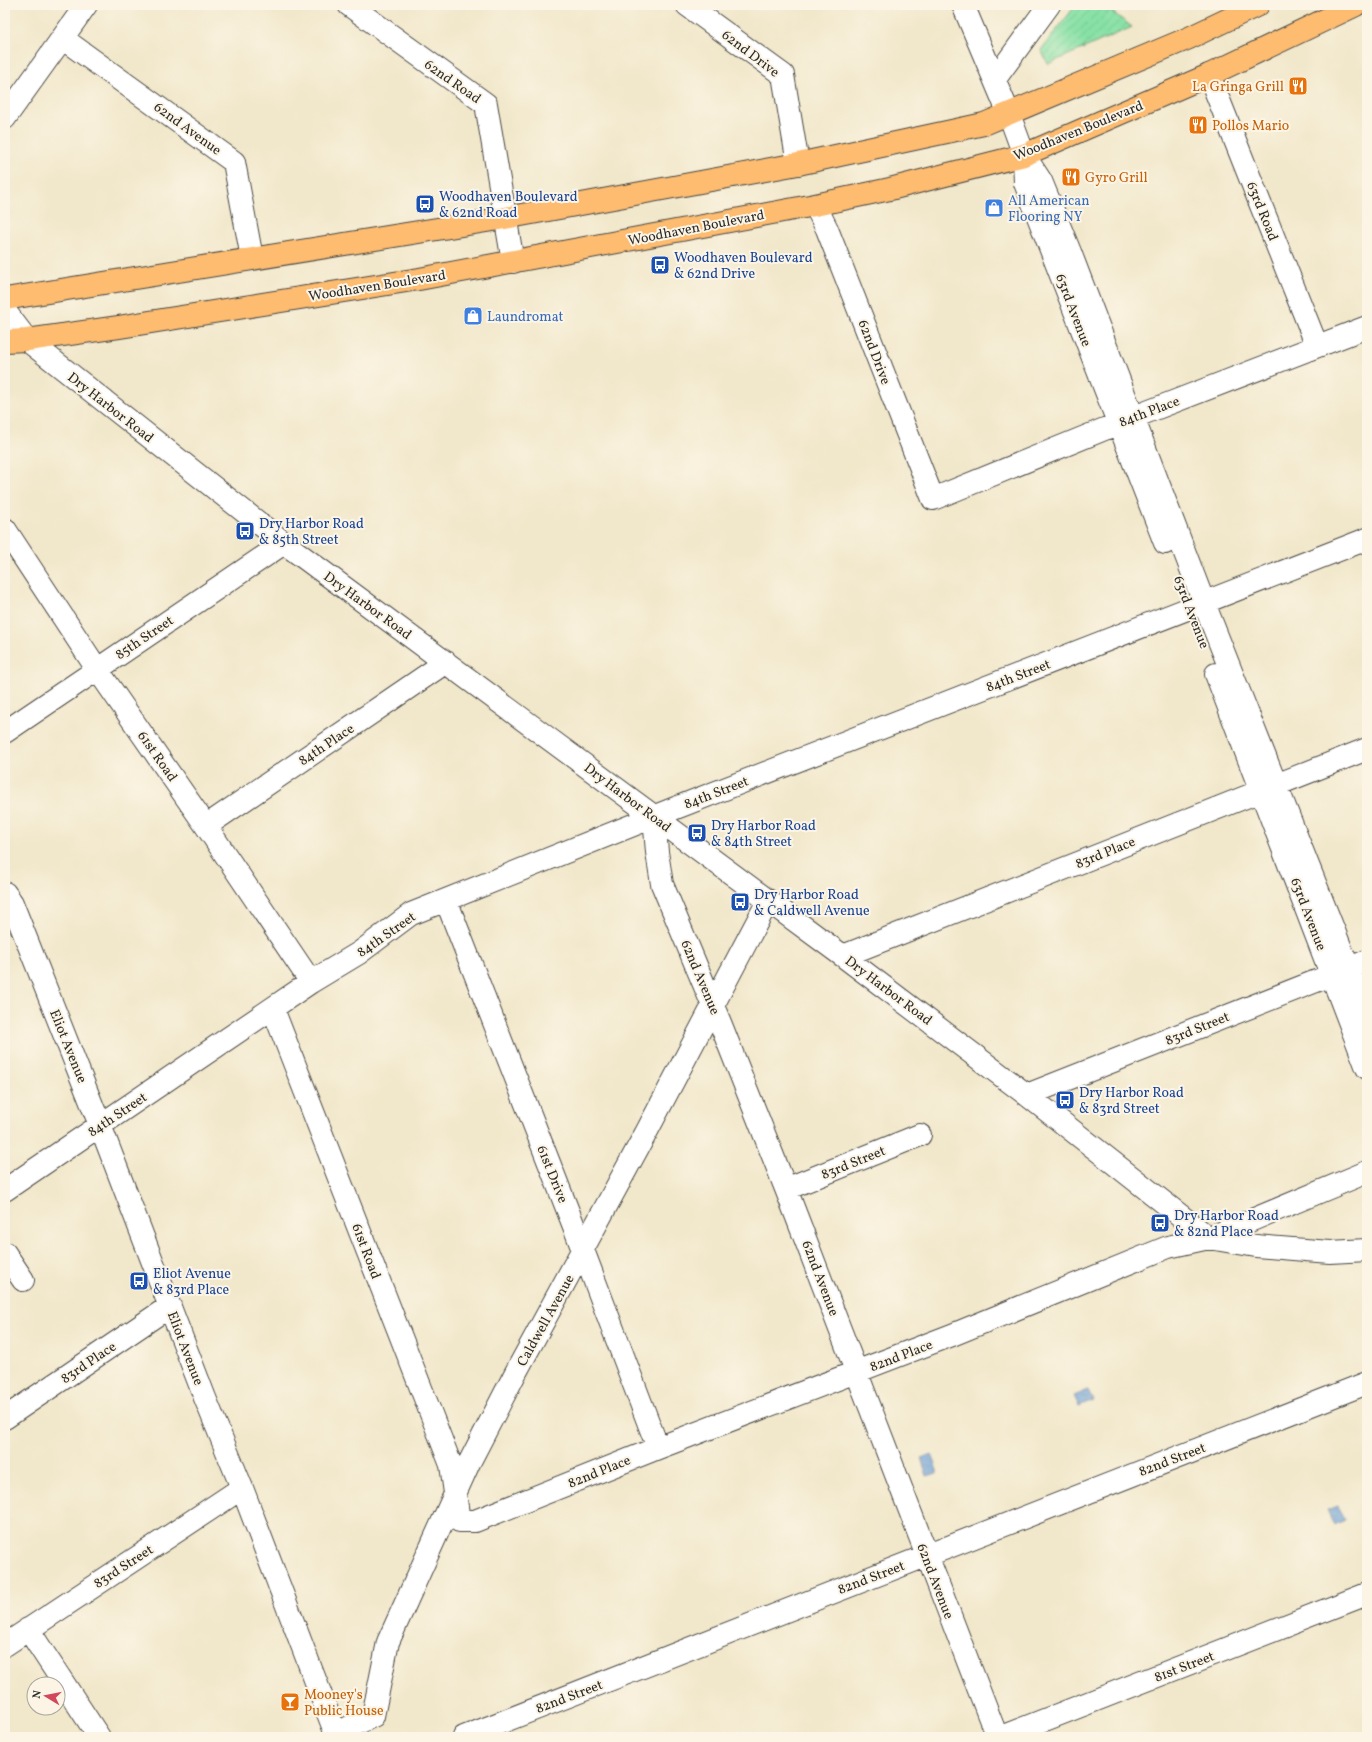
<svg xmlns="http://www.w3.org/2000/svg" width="1372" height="1742" font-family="Vollkorn,serif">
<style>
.garden{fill:url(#garden-furrows);stroke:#598668}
.water{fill:url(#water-ripples);stroke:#4a6480}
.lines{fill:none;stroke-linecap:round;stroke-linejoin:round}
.minor-casing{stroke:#494743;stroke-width:24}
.major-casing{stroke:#494743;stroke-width:24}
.minor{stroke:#fff;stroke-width:22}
.major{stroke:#fdbc6f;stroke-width:22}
.labels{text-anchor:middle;stroke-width:4;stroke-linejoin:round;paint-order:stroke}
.street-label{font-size:14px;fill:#2b2b2b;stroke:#fcf5e5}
.food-label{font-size:14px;fill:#c56008;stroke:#fcf5e5;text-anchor:start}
.transit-label{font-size:14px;fill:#164399;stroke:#fcf5e5;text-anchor:start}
.shop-label{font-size:14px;fill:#366cbe;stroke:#fcf5e5;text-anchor:start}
</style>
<defs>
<pattern id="garden-furrows" width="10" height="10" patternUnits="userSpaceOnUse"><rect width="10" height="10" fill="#87e1a6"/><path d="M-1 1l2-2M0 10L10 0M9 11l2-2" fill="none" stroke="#75c18f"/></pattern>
<pattern id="water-ripples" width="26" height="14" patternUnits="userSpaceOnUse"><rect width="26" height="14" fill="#689dd4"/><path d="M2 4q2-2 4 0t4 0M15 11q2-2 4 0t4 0" fill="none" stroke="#5680ac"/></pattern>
</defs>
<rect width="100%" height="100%" fill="#fcf5e5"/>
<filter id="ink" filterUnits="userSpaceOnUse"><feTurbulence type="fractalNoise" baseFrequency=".025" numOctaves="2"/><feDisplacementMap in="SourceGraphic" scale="8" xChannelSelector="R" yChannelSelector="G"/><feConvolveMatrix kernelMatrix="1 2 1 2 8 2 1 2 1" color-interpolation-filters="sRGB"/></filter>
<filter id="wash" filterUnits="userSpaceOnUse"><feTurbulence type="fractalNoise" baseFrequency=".012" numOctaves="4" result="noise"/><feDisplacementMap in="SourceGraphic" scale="16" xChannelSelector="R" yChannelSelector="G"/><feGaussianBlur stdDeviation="0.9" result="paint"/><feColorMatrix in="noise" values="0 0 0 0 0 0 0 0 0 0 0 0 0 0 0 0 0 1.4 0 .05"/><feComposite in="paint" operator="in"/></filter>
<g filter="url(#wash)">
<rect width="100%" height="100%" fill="#f1e7ca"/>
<!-- garden -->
<path class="garden" d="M1076 5H1103L1132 27 1048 64 1041 50Z"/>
<!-- water -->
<path class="water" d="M1088 1390 1093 1400 1079 1406 1074 1396Z
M931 1454 938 1473 927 1476 921 1458Z
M1337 1506 1345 1520 1334 1525 1327 1510Z"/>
</g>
<g filter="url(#ink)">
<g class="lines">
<!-- minor casing -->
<g class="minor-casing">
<path id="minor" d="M349 5 486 104 513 262
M687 5 783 75 798 164
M963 5 1009 114 1024 155 1041 181 1070 252 1204 603 1367 1014
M62 38 234 162 252 258
M1209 75 1317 346
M995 79 1049 5
M5 118 86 5
M1024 158 1025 183 1165 543
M815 205 827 229 933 499 1134 417 1367 327
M5 311 27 340 284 543 843 956 1027 1095 1209 1238 1256 1246 1330 1252 1367 1250
M5 529 97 669 206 826 311 982
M1216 674 1367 1068
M5 732 284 543
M654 817 657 852 662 884 721 1025 786 1189 997 1737
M206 826 446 662
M5 893 12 903 100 1125 205 1398 242 1488 337 1737
M446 900 575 1229 658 1448
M843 956 1367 749
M273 1009 451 1465 459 1521H475L658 1448 952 1335 1168 1247 1209 1238 1367 1172
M1027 1095 1367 961
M786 1189 920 1135
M5 1190 311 982 359 953 411 914 673 809 1367 539
M5 1253 23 1280
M5 1418 170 1306
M28 1629 99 1737
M5 1645 242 1488
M335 1734 373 1716 388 1642 469 1463 516 1372 647 1131 768 901
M464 1737 1367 1383
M1001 1737 1367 1594"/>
</g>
<!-- major casing -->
<g class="major-casing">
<path id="major" d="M5 299 505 218 798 164 984 124 1189 38 1258 5
M5 341 27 340 119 327 419 279 815 205 890 189 1024 155 1209 75 1356 5"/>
</g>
<!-- minor -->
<use href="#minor" class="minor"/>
<!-- major -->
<use href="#major" class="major"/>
</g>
</g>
<!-- icons -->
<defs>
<g id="restaurant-square" transform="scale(1)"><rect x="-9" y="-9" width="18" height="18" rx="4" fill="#e8710a" stroke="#fcf5e5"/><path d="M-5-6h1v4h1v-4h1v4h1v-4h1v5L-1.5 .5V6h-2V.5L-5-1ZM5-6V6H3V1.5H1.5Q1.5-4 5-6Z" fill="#fff"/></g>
<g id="bus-square" transform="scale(1)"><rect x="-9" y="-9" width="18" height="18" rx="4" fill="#1a4fb4" stroke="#fcf5e5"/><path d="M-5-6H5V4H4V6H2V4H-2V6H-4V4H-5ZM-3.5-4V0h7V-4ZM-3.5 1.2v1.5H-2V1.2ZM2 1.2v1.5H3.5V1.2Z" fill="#fff"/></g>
<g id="shop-square" transform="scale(1)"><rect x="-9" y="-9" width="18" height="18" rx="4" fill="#3f7fe0" stroke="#fcf5e5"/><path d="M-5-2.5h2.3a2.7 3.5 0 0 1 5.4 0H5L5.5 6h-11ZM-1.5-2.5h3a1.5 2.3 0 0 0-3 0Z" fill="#fff"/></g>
<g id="bar-square" transform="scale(1)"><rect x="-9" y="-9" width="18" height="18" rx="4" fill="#e8710a" stroke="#fcf5e5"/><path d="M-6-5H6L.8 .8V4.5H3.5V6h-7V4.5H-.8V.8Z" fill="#fff"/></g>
</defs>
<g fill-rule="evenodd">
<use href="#restaurant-square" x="1298" y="86"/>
<use href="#restaurant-square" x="1198" y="125"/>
<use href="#restaurant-square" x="1071" y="177"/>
<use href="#bus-square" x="425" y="204"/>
<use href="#shop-square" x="994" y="208"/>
<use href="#bus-square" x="660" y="265"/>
<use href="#shop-square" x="473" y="316"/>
<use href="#bus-square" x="245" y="531"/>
<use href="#bus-square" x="697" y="833"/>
<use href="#bus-square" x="740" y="902"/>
<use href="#bus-square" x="1065" y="1100"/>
<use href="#bus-square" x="1160" y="1223"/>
<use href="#bus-square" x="139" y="1281"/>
<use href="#bar-square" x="290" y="1702"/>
</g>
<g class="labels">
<!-- street labels -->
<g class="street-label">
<text transform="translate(751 53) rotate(37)" y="5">62nd Drive</text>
<text transform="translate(453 81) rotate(35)" y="5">62nd Road</text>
<text transform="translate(188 128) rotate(36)" y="5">62nd Avenue</text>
<text transform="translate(1078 130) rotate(-22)" y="5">Woodhaven Boulevard</text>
<text transform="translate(1263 211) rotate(68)" y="5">63rd Road</text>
<text transform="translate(696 227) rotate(-11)" y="5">Woodhaven Boulevard</text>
<text transform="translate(377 285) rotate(-9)" y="5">Woodhaven Boulevard</text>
<text transform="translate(1074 310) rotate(69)" y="5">63rd Avenue</text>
<text transform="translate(875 352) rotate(69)" y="5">62nd Drive</text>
<text transform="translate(111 407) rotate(38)" y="5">Dry Harbor Road</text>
<text transform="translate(1149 411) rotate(-21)" y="5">84th Place</text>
<text transform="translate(368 605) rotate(36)" y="5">Dry Harbor Road</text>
<text transform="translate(1192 612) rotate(69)" y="5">63rd Avenue</text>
<text transform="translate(144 637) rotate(-34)" y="5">85th Street</text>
<text transform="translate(1018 675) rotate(-21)" y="5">84th Street</text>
<text transform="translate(326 744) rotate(-34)" y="5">84th Place</text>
<text transform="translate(158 756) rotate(55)" y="5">61st Road</text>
<text transform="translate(716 792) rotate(-21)" y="5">84th Street</text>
<text transform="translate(628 797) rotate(37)" y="5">Dry Harbor Road</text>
<text transform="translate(1105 852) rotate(-22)" y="5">83rd Place</text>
<text transform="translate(1309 914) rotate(69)" y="5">63rd Avenue</text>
<text transform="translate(386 934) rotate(-35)" y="5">84th Street</text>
<text transform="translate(701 977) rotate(67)" y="5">62nd Avenue</text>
<text transform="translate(889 990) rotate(37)" y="5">Dry Harbor Road</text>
<text transform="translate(1197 1028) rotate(-22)" y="5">83rd Street</text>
<text transform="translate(69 1046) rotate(68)" y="5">Eliot Avenue</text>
<text transform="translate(117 1114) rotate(-34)" y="5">84th Street</text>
<text transform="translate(853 1162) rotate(-22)" y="5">83rd Street</text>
<text transform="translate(553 1174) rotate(68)" y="5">61st Drive</text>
<text transform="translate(367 1251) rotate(69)" y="5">61st Road</text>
<text transform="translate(821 1278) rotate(69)" y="5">62nd Avenue</text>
<text transform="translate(545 1320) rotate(-61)" y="5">Caldwell Avenue</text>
<text transform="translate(186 1348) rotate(69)" y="5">Eliot Avenue</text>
<text transform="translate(901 1355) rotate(-21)" y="5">82nd Place</text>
<text transform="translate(88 1362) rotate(-34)" y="5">83rd Place</text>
<text transform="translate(1172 1459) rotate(-21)" y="5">82nd Street</text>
<text transform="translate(599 1471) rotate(-22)" y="5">82nd Place</text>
<text transform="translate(123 1566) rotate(-33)" y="5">83rd Street</text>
<text transform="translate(871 1577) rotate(-21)" y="5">82nd Street</text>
<text transform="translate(936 1581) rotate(69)" y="5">62nd Avenue</text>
<text transform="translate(1184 1666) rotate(-21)" y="5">81st Street</text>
<text transform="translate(569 1696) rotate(-21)" y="5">82nd Street</text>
</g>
<!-- food labels -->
<g class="food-label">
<text x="1284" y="91" text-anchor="end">La Gringa Grill</text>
<text x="1212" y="130">Pollos Mario</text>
<text x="1085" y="182">Gyro Grill</text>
<text x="304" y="1699">Mooney's<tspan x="304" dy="16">Public House</tspan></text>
</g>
<!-- transit labels -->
<g class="transit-label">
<text x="439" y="201">Woodhaven Boulevard<tspan x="439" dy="16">&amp; 62nd Road</tspan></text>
<text x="674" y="262">Woodhaven Boulevard<tspan x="674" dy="16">&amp; 62nd Drive</tspan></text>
<text x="259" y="528">Dry Harbor Road<tspan x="259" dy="16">&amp; 85th Street</tspan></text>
<text x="711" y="830">Dry Harbor Road<tspan x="711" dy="16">&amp; 84th Street</tspan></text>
<text x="754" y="899">Dry Harbor Road<tspan x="754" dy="16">&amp; Caldwell Avenue</tspan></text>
<text x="1079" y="1097">Dry Harbor Road<tspan x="1079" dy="16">&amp; 83rd Street</tspan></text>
<text x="1174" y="1220">Dry Harbor Road<tspan x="1174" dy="16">&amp; 82nd Place</tspan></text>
<text x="153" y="1278">Eliot Avenue<tspan x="153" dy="16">&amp; 83rd Place</tspan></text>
</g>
<!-- shop labels -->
<g class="shop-label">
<text x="1008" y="205">All American<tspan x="1008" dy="16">Flooring NY</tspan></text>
<text x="487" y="321">Laundromat</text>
</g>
</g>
<!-- margin -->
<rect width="1372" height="1742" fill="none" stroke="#fcf5e5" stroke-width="20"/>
<!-- north arrow -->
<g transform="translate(46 1696) rotate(280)"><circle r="19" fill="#fcf5e5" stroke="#a8a49b"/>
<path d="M0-3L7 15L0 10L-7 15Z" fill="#d1495b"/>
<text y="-6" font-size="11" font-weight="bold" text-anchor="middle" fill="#2b2b2b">N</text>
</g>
</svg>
